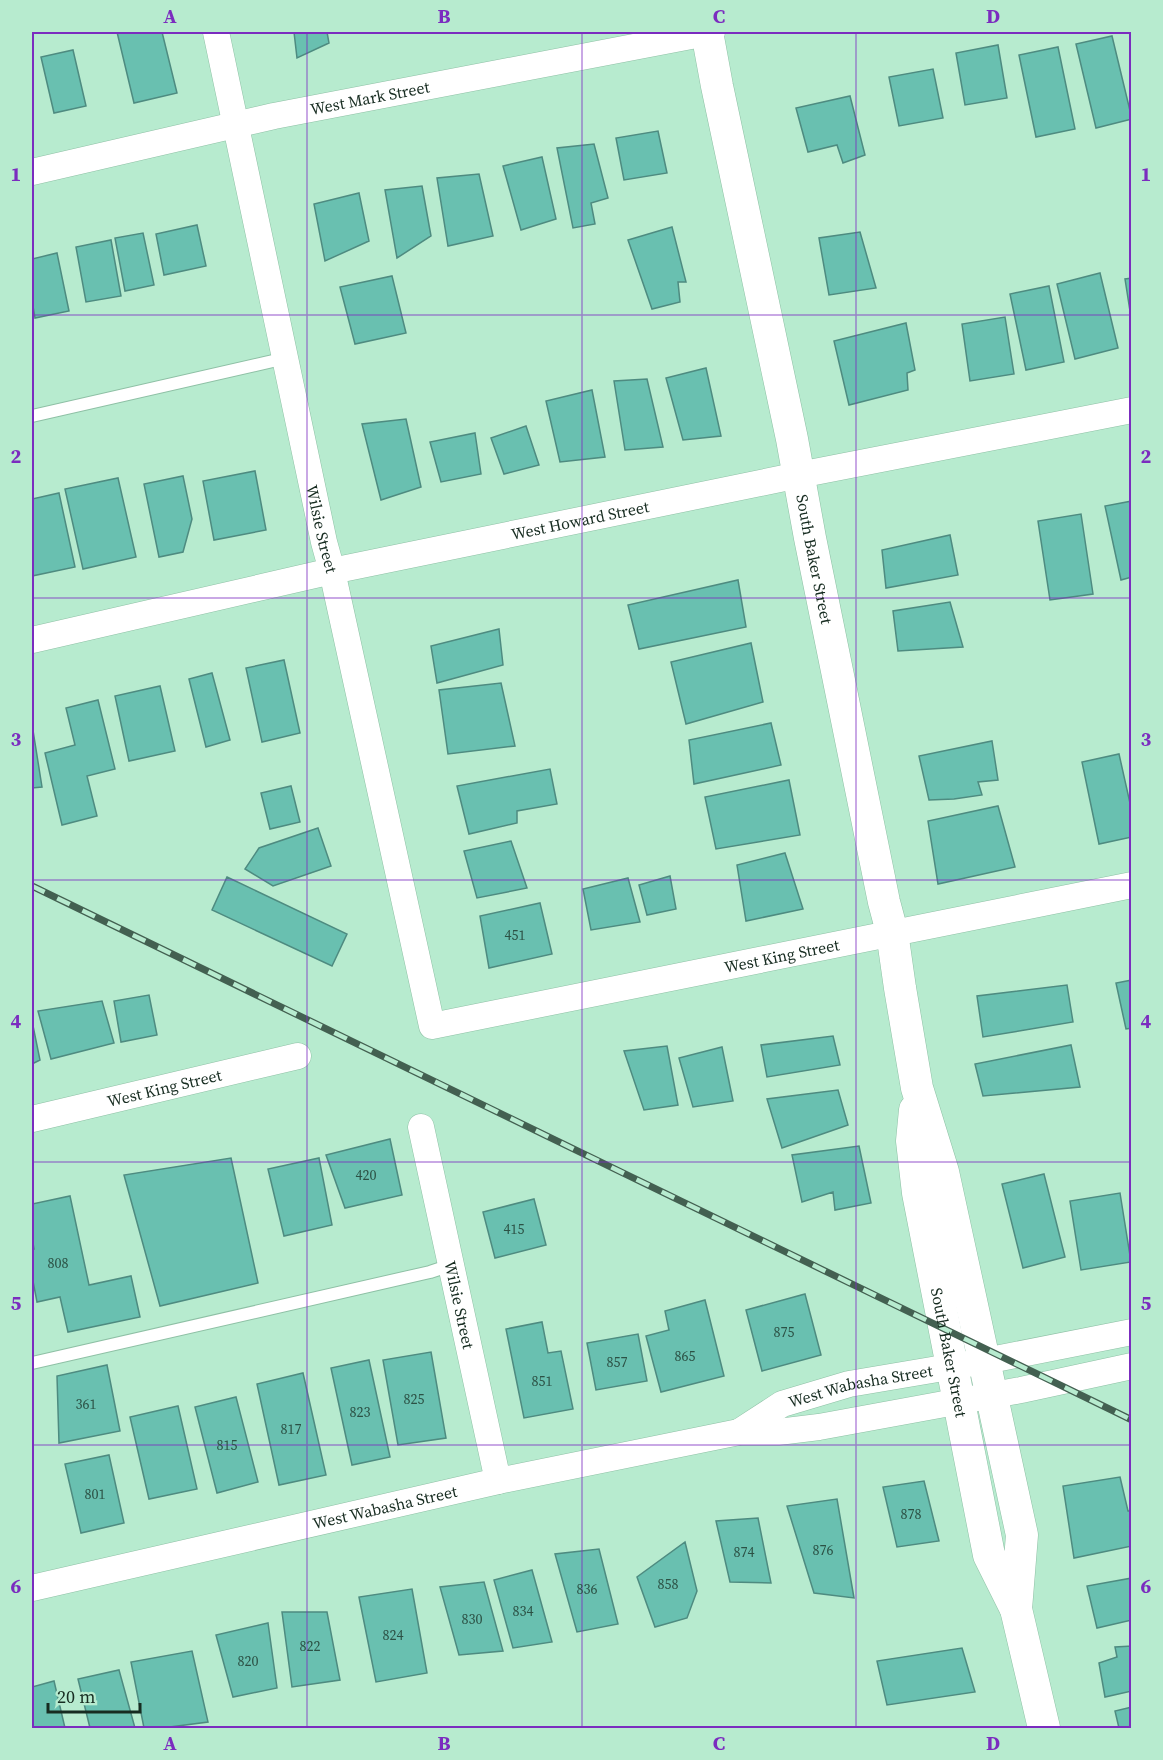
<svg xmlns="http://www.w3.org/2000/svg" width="1163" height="1760" font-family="'Source Serif 4',serif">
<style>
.building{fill:#69c0b0;stroke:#4e8b80;stroke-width:1.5}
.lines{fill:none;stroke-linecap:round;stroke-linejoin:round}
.service-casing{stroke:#8ec0a5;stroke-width:14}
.minor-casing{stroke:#8ec0a5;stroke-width:27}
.tertiary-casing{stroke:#8ec0a5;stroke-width:33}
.service{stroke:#fff;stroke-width:12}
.minor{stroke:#fff;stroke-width:26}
.tertiary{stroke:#fff;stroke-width:32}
.rail-casing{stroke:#436051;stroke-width:7}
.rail{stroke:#b7ebcf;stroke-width:4.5;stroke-dasharray:14;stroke-linecap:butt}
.grid{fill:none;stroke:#7b2cbf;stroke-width:1.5;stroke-opacity:0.55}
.labels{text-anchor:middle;stroke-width:5;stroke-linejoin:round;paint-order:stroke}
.number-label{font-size:14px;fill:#2c5145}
.street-label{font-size:16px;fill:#172c21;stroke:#b7ebcf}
.neatline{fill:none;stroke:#7b2cbf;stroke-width:2}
.grid-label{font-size:20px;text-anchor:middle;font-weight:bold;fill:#7b2cbf}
</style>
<rect width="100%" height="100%" fill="#b7ebcf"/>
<!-- building -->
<path class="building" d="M117 32H162L177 93 134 103Z
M294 32H327L329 43 297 58Z
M1112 36 1132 119 1096 128 1076 44Z
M998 45 1007 98 965 105 956 53Z
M1058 47 1075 129 1036 137 1019 55Z
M73 50 86 106 54 113 41 57Z
M933 69 943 118 899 126 889 77Z
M850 96 865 155 843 163 837 145 808 152 796 108Z
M658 131 667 173 624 180 616 138Z
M594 144 608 198 591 203 595 224 573 228 557 148Z
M542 157 556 219 521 230 503 166Z
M479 174 493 236 448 246 437 178Z
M422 186 431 236 397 258 385 190Z
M359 193 369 241 325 261 314 204Z
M197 225 206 266 164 275 156 234Z
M672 227 686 282H678L680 302 652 309 628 240Z
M860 232 876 288 829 295 819 238Z
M143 233 154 285 125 291 115 238Z
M111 240 121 296 86 302 76 247Z
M57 253 69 311 35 318 32 301V259Z
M1100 273 1118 348 1075 359 1057 284Z
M392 276 406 333 355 344 340 287Z
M1132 278V324L1125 279Z
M1049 286 1064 362 1026 370 1010 294Z
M1005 317 1014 374 970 381 962 324Z
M906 323 915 370 907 373 908 390 849 405 834 341Z
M706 368 721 436 683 440 666 378Z
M647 379 663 447 625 450 614 381Z
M592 390 605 457 560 462 546 401Z
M406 419 421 487 381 500 362 424Z
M526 426 539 465 504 474 491 438Z
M475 433 481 474 441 482 430 442Z
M255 471 266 530 214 540 203 481Z
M183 476 192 519 183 552 159 557 144 484Z
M118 478 136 557 83 569 65 489Z
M59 493 75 567 32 576V499Z
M1132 501V577L1121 580 1105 506Z
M1081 514 1093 594 1050 600 1038 521Z
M950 535 958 575 886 588 882 550Z
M738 580 746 627 639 649 628 605Z
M950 602 963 647 898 651 893 611Z
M499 629 503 665 437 683 431 646Z
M751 643 763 702 686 724 671 662Z
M284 660 300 733 262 742 246 668Z
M212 673 230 740 206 747 189 679Z
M501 683 515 746 448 754 439 690Z
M160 686 175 751 129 761 115 696Z
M98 700 115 769 87 776 97 816 62 825 45 753 75 745 66 708Z
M771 723 781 765 694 784 689 740Z
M32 724 42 787 32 788Z
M992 741 998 780 978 782 982 795 954 799 929 800 919 756Z
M1119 754 1132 812V837L1099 844 1082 762Z
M550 769 557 804 517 811V823L469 834 457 786Z
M789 780 800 835 716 849 705 797Z
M291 786 300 822 270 829 261 793Z
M998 806 1015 867 938 884 928 821Z
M318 828 331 866 273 886 245 869 259 848Z
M511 841 527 888 477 898 464 851Z
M785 853 803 909 746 921 737 865Z
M670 876 676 909 647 915 639 885Z
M227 877 347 934 332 966 212 910Z
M628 878 640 922 591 930 583 889Z
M540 903 552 954 489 968 480 916Z
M1132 980V1028L1126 1029 1116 983Z
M1067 985 1073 1022 983 1037 977 996Z
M149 995 157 1035 121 1042 114 1001Z
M102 1001 114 1043 51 1059 38 1011Z
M32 1021 40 1060 32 1064Z
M833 1036 840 1065 767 1077 761 1045Z
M1071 1045 1080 1087 983 1096 975 1064Z
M667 1046 678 1105 644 1110 624 1051Z
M722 1047 733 1101 693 1107 679 1058Z
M838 1090 848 1125 782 1148 767 1099Z
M390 1139 402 1195 345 1208 326 1155Z
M859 1146 871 1203 835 1210 833 1192 802 1202 792 1155Z
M231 1158 258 1283 160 1306 124 1175Z
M319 1158 332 1225 284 1236 268 1169Z
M1044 1174 1065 1257 1023 1268 1002 1184Z
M1120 1193 1131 1262 1081 1270 1070 1201Z
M70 1196 89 1285 131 1276 140 1317 68 1332 60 1297 37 1302 32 1276V1249H34L32 1237V1204Z
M534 1199 546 1245 495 1258 483 1212Z
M805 1294 821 1355 762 1371 746 1310Z
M705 1300 724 1376 661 1392 646 1336 669 1330 665 1311Z
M542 1322 548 1353 561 1351 573 1409 524 1418 506 1329Z
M638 1334 647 1381 596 1390 587 1343Z
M431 1352 446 1438 398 1445 383 1360Z
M369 1360 390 1457 352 1465 331 1368Z
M107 1365 120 1431 59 1443 57 1376Z
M303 1373 326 1475 279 1485 257 1384Z
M236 1397 258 1482 217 1493 195 1407Z
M178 1406 197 1489 149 1499 130 1417Z
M109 1455 124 1523 81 1533 65 1464Z
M1120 1477 1128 1511H1132V1546L1074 1558 1063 1486Z
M924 1481 939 1541 897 1547 883 1487Z
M837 1499 854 1598 814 1593 787 1506Z
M758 1518 771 1583 730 1582 716 1521Z
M685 1542 697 1591 687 1618 655 1627 637 1577Z
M599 1549 618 1624 577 1632 555 1554Z
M532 1570 552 1642 513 1648 494 1580Z
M1132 1578V1620L1097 1628 1087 1586Z
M484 1582 503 1651 459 1655 440 1587Z
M412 1589 427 1673 376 1682 359 1597Z
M282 1612H327L340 1680 292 1687Z
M268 1623 277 1688 233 1697 216 1635Z
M1132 1646V1691L1105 1697 1099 1663 1117 1657 1115 1647Z
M962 1648 975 1692 887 1705 877 1661Z
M192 1651 208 1722 162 1728H144L131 1662Z
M119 1670 135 1728H90L78 1679Z
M54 1681 65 1728H32V1687Z
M1132 1707V1728H1119L1115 1711Z"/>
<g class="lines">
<!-- service casing -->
<g class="service-casing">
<path id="service" d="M32 416 286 358
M32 1363 430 1272 451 1265"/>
</g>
<!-- minor casing -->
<g class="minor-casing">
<g id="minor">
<path id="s1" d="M216 32 324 542 332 571 432 1026 1132 885"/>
<path id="s2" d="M32 172 274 116 712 32"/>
<path id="s3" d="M32 640 332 571 799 475 1132 410"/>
<path id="s4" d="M32 1119 298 1056"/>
<path id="s5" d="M421 1127 498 1481"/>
<path id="s6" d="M739 1432 782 1404 849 1384 985 1361 1132 1332"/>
<path id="s7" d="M32 1588 498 1481 739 1432H778L819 1427 1021 1390 1132 1366"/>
</g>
</g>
<!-- tertiary casing -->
<g class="tertiary-casing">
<g id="tertiary">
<path id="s8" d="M707 32 717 86 792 439 810 538 884 902 892 932 900 988 917 1088 943 1172 1022 1535 1016 1609"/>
<path id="s9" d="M915 1110 912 1141 918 1193 989 1555 1016 1609 1044 1728"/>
</g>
</g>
<!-- service -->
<use href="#service" class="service"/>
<!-- minor -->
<use href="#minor" class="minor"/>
<!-- tertiary -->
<use href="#tertiary" class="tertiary"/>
<!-- rail casing -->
<g class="rail-casing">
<path id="rail" d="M32 886 1132 1420"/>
</g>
<!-- rail -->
<use href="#rail" class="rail"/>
</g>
<!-- grid -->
<path class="grid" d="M307 32V1728M582 32V1728M856 32V1728M32 315H1132M32 598H1132M32 880H1132M32 1162H1132M32 1445H1132"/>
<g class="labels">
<!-- number labels -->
<g class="number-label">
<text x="515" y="940">451</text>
<text x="366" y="1180">420</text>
<text x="514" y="1234">415</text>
<text x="58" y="1268">808</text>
<text x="784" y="1337">875</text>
<text x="685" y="1361">865</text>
<text x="617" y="1367">857</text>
<text x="542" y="1386">851</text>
<text x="414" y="1404">825</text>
<text x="86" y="1409">361</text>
<text x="360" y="1417">823</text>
<text x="291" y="1434">817</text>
<text x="227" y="1450">815</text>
<text x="95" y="1499">801</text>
<text x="911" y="1519">878</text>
<text x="823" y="1555">876</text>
<text x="744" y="1557">874</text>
<text x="668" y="1589">858</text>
<text x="587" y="1594">836</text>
<text x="523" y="1616">834</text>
<text x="472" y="1624">830</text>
<text x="393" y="1640">824</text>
<text x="310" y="1651">822</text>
<text x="248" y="1666">820</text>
</g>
<!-- street labels -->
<g class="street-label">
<text dy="6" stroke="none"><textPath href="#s2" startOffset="346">West Mark Street</textPath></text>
<text dy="6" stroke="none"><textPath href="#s3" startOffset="561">West Howard Street</textPath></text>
<text dy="6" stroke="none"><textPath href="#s1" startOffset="508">Wilsie Street</textPath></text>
<text dy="6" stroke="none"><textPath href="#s8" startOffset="538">South Baker Street</textPath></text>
<text dy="6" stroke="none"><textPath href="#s1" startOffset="1374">West King Street</textPath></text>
<text dy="6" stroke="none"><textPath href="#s4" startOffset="136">West King Street</textPath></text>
<text dy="6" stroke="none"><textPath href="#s5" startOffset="182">Wilsie Street</textPath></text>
<text dy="6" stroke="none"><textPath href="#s9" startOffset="246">South Baker Street</textPath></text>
<text dy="6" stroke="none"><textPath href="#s6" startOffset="132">West Wabasha Street</textPath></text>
<text dy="6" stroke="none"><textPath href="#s7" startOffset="362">West Wabasha Street</textPath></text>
</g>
</g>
<!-- border -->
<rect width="1163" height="1760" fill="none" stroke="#b7ebcf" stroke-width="66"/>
<!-- scale -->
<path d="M48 1703v9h92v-9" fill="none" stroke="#172c21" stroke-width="3"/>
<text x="57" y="1703" font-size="18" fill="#172c21" stroke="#b7ebcf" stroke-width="4.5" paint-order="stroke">20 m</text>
<rect x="33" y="33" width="1097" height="1694" class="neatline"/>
<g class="grid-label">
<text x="170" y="23">A</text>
<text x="444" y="23">B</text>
<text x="719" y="23">C</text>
<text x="993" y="23">D</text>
<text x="16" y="181">1</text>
<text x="1146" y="181">1</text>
<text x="16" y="463">2</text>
<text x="1146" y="463">2</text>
<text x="16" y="746">3</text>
<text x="1146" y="746">3</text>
<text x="16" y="1028">4</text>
<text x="1146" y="1028">4</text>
<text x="16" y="1310">5</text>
<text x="1146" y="1310">5</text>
<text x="16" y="1593">6</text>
<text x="1146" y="1593">6</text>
<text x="170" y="1750">A</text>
<text x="444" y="1750">B</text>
<text x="719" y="1750">C</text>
<text x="993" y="1750">D</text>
</g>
</svg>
